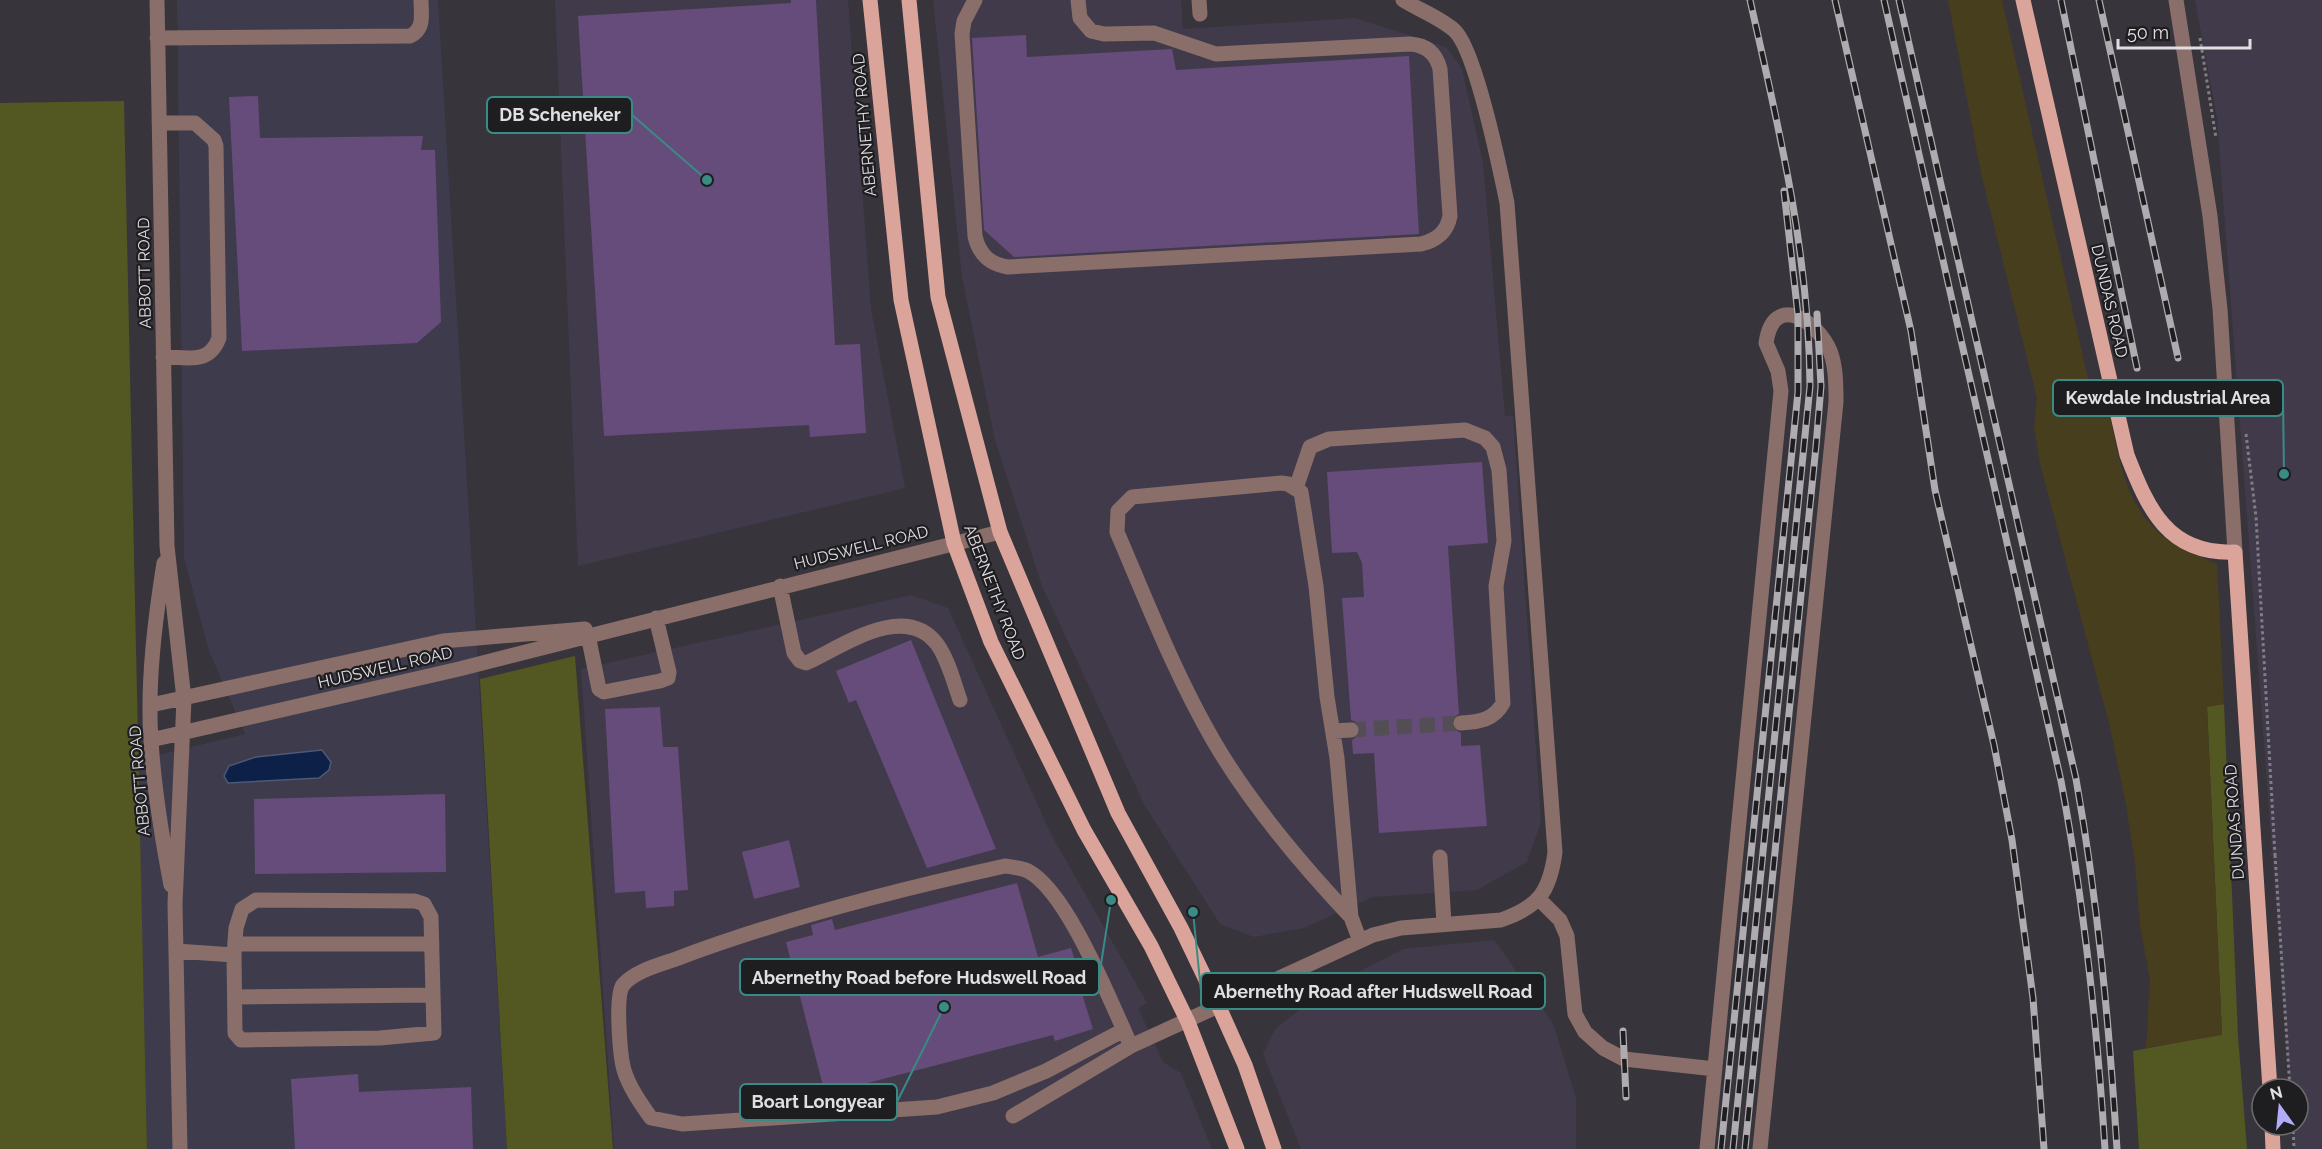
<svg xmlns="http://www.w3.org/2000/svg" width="2322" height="1149" font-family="Raleway,sans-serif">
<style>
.commercial{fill:#3e3b4d}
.industrial{fill:#413a4b}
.green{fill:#535722}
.sand{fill:#463e1d}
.water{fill:#0d2047;stroke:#4d5976;stroke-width:1.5}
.building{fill:#654c7a}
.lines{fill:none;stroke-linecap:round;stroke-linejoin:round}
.minor-tunnel{stroke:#524e54;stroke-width:15;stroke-dasharray:15 8;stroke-linecap:butt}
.path{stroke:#807d83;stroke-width:3;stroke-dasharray:3 3;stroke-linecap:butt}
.minor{stroke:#896e69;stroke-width:15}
.major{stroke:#dba49a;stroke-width:15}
.rail-casing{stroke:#afacb1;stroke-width:7}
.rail{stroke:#1e1d20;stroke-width:4.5;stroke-dasharray:14;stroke-linecap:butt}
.labels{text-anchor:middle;stroke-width:4.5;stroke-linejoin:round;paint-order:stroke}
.street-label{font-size:16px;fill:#e2dfe4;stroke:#1e1d20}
.leader{fill:none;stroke:#398b86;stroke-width:2}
.callout-dot{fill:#398b86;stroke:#1e1d20;stroke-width:2}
.callout{fill:#1e1d20;stroke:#398b86;stroke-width:2}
.callout-label{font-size:18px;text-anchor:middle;font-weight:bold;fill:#e2dfe4}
</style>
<rect width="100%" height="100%" fill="#38343b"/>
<!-- commercial -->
<path class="commercial" d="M177 0H438L507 1149H147L138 760 245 734 209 651 184 558Z"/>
<!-- industrial -->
<path class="industrial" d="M555 0H848L871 309 905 488 578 566Z
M933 0H1181L1183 29 1355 18 1446 47 1462 69 1483 163 1505 416H1513L1541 822 1527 862 1477 890 1372 897 1304 928 1254 937 1220 924 1145 806 1042 586 995 440 962 277Z
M2195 0H2322V1149H2294L2293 1125H2298V1089H2290L2217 118Z
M911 595 948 608 1051 834 1147 1003 1138 1008 1163 1062 1181 1073 1212 1149H614L581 669Z
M1494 940 1553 1023 1576 1098V1149H1301L1263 1054 1275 1029 1331 986 1403 949Z"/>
<!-- green -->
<path class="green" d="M124 101 147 1149H0V103Z
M575 656 613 1149H507L480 679Z
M2224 704 2238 1036 2247 1149H2139L2133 1051 2222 1034 2207 706Z"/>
<!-- sand -->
<path class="sand" d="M1948 0H2002L2095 409 2108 406C2118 453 2124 509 2167 539 2181 550 2200 556 2217 564L2224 704 2207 707 2222 1035 2146 1048 2150 980 2140 926 2135 863 2126 805 2110 727 2040 464 2034 427 2037 398 1981 173Z"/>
<!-- water -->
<path class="water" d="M322 750 331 762 329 770 319 778 228 783 224 776 229 766 256 757Z"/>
<!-- building -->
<path class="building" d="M791 0H816L835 345 860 344 866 433 810 437 809 425 604 436 578 16 791 3Z
M1026 35 1027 57 1172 49 1176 70 1409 56 1419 234 1014 257 984 230 972 38Z
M258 96 260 138 423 136 421 150H435L441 322 417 343 242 351 229 97Z
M1482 462 1488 543 1448 546 1459 714 1453 718 1451 724 1453 729 1461 733V746L1480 745 1487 826 1379 833 1374 753 1353 754 1352 740 1359 735 1361 729 1356 722 1351 720 1342 598 1364 597 1362 563 1357 552 1332 553 1327 472Z
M911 640 996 849 927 868 856 700 849 703 836 671Z
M660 707 663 747H678L688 890 674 891V906L646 908 645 891 615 893 605 709Z
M445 794 446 872 255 874 254 799Z
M789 840 800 887 754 899 742 852Z
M1017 883 1038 957 1071 948 1082 983 1079 984 1093 1029 1055 1041 1053 1035 825 1094 786 942 813 935 811 925 832 919 835 930Z
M358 1074 359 1092 471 1087 473 1149H295L291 1079Z"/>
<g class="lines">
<!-- minor-tunnel -->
<path class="minor-tunnel" d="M1351 730 1461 723"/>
<!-- path -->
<path class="path" d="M2200 38 2216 138
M2246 434 2256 517 2275 855H2271
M2275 855 2290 1089
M2293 1125 2294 1149"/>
<!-- minor -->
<path class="minor" d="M157 0 167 546 184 699 175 904 180 1149
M975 0 964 21 962 34 975 236C979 254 989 264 1008 267L1421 244C1437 240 1447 232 1450 216L1440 69C1436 53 1426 45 1410 44L1216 54 1154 33 1104 34 1091 31 1080 18 1078 0
M1199 0 1200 14
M2176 0 2210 216 2220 309 2235 552
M157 38 410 36C425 29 421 15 421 0
M159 123H195L214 140 216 146 219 338C209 365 188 357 163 357
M1296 488 1310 447 1329 439 1465 430 1485 438 1493 447 1499 470 1504 541 1496 586 1503 703C1494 720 1479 722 1461 723
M164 563C155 620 147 683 151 741 154 789 162 838 171 885
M780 586 794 653 800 661 806 663C842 647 904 601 937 644 948 659 954 683 960 700
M588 635 599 689 604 692 660 681 668 678 669 672 656 618
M151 705 443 641 585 629
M1333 731 1351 730
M151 740 459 669 1000 532
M1440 857 1444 924
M1539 899 1560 920 1567 936 1575 1014 1585 1032 1603 1048 1624 1059 1715 1069
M256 900 415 901 424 904 431 917 434 1033 380 1038 241 1040 235 1033 234 955 236 928 242 909Z
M1351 917C1302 865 1249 802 1213 740 1175 674 1147 602 1117 532L1118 511 1132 497 1281 483 1288 484 1301 492 1316 586 1327 697 1337 758 1351 917 1360 941
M235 944H432
M176 951 234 955
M235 997 433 995
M1124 1030 1046 1071 993 1093 937 1107 682 1124 651 1118C641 1104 629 1087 624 1070 620 1056 615 996 623 985 635 971 659 965 676 959 781 919 896 890 1005 866 1012 867 1022 868 1028 871 1068 892 1111 1003 1131 1046
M1013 1116 1131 1046 1373 935 1401 928 1501 920C1539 907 1550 891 1555 852L1507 203C1500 169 1476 52 1455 31 1441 18 1419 10 1403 0
M1707 1149 1781 391 1778 371 1766 343C1773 292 1817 320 1830 351 1836 366 1836 386 1836 402L1760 1149"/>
<!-- major -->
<path class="major" d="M870 0 901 300 954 543 991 642 1084 830 1151 946 1188 1022 1237 1149
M909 0 938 297 1000 532 1118 813 1181 928 1219 1007 1245 1065 1274 1149
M2023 0 2127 455C2148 509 2168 555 2235 552L2270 1089
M2272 1125 2273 1149"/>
<!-- rail casing -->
<g class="rail-casing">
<path id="rail" d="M1835 0 1911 331 1935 490 1994 745 2012 840 2033 998 2044 1149
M1884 0 2061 781C2084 903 2097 1025 2105 1149
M1899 0 2076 779C2098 902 2109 1024 2117 1149
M2061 0 2137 368
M2099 0 2178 358
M1623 1031 1626 1097
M1721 1149 1798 392V315L1784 191
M1733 1149 1810 386C1809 252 1779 129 1750 0
M1745 1149 1816 446 1821 386 1817 314"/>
</g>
<!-- rail -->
<use href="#rail" class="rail"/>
</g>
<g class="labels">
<!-- street labels -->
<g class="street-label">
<text transform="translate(864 125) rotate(-95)" y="6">ABERNETHY ROAD</text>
<text transform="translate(144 273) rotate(-91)" y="6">ABBOTT ROAD</text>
<text transform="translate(2110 301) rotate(77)" y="6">DUNDAS ROAD</text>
<text transform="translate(861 547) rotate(-14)" y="6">HUDSWELL ROAD</text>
<text transform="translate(995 592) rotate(69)" y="6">ABERNETHY ROAD</text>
<text transform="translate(385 667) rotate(-13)" y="6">HUDSWELL ROAD</text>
<text transform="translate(139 781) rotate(-95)" y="6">ABBOTT ROAD</text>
<text transform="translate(2234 822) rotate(-94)" y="6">DUNDAS ROAD</text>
</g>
</g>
<!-- callouts -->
<path class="leader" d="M707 180L632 115M2284 474L2283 398M1111 900L1099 977M1193 912L1201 991M944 1007L897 1102"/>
<g class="callout-dot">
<circle cx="707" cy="180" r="6"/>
<circle cx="2284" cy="474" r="6"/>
<circle cx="1111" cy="900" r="6"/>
<circle cx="1193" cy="912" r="6"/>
<circle cx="944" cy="1007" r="6"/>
</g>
<g class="callout">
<rect x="487" y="97" width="145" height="36" rx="6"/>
<rect x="2053" y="380" width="230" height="36" rx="6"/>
<rect x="740" y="959" width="359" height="36" rx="6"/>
<rect x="1201" y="973" width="344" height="36" rx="6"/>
<rect x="740" y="1084" width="157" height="36" rx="6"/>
</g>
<g class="callout-label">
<text x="560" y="121">DB Scheneker</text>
<text x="2168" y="404">Kewdale Industrial Area</text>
<text x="919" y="984">Abernethy Road before Hudswell Road</text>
<text x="1373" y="998">Abernethy Road after Hudswell Road</text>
<text x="818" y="1108">Boart Longyear</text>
</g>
<!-- north arrow -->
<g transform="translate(2280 1107) rotate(345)"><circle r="28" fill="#1e1d20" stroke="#6c6b6e" stroke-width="1.5"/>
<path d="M0-4.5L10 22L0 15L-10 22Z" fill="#b3adf9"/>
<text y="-9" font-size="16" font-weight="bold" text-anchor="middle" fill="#e2dfe4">N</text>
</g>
<!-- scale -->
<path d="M2118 39v9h132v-9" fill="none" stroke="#e2dfe4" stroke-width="3"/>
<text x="2127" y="39" font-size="18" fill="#e2dfe4" stroke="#1e1d20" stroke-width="4.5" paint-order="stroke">50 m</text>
</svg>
